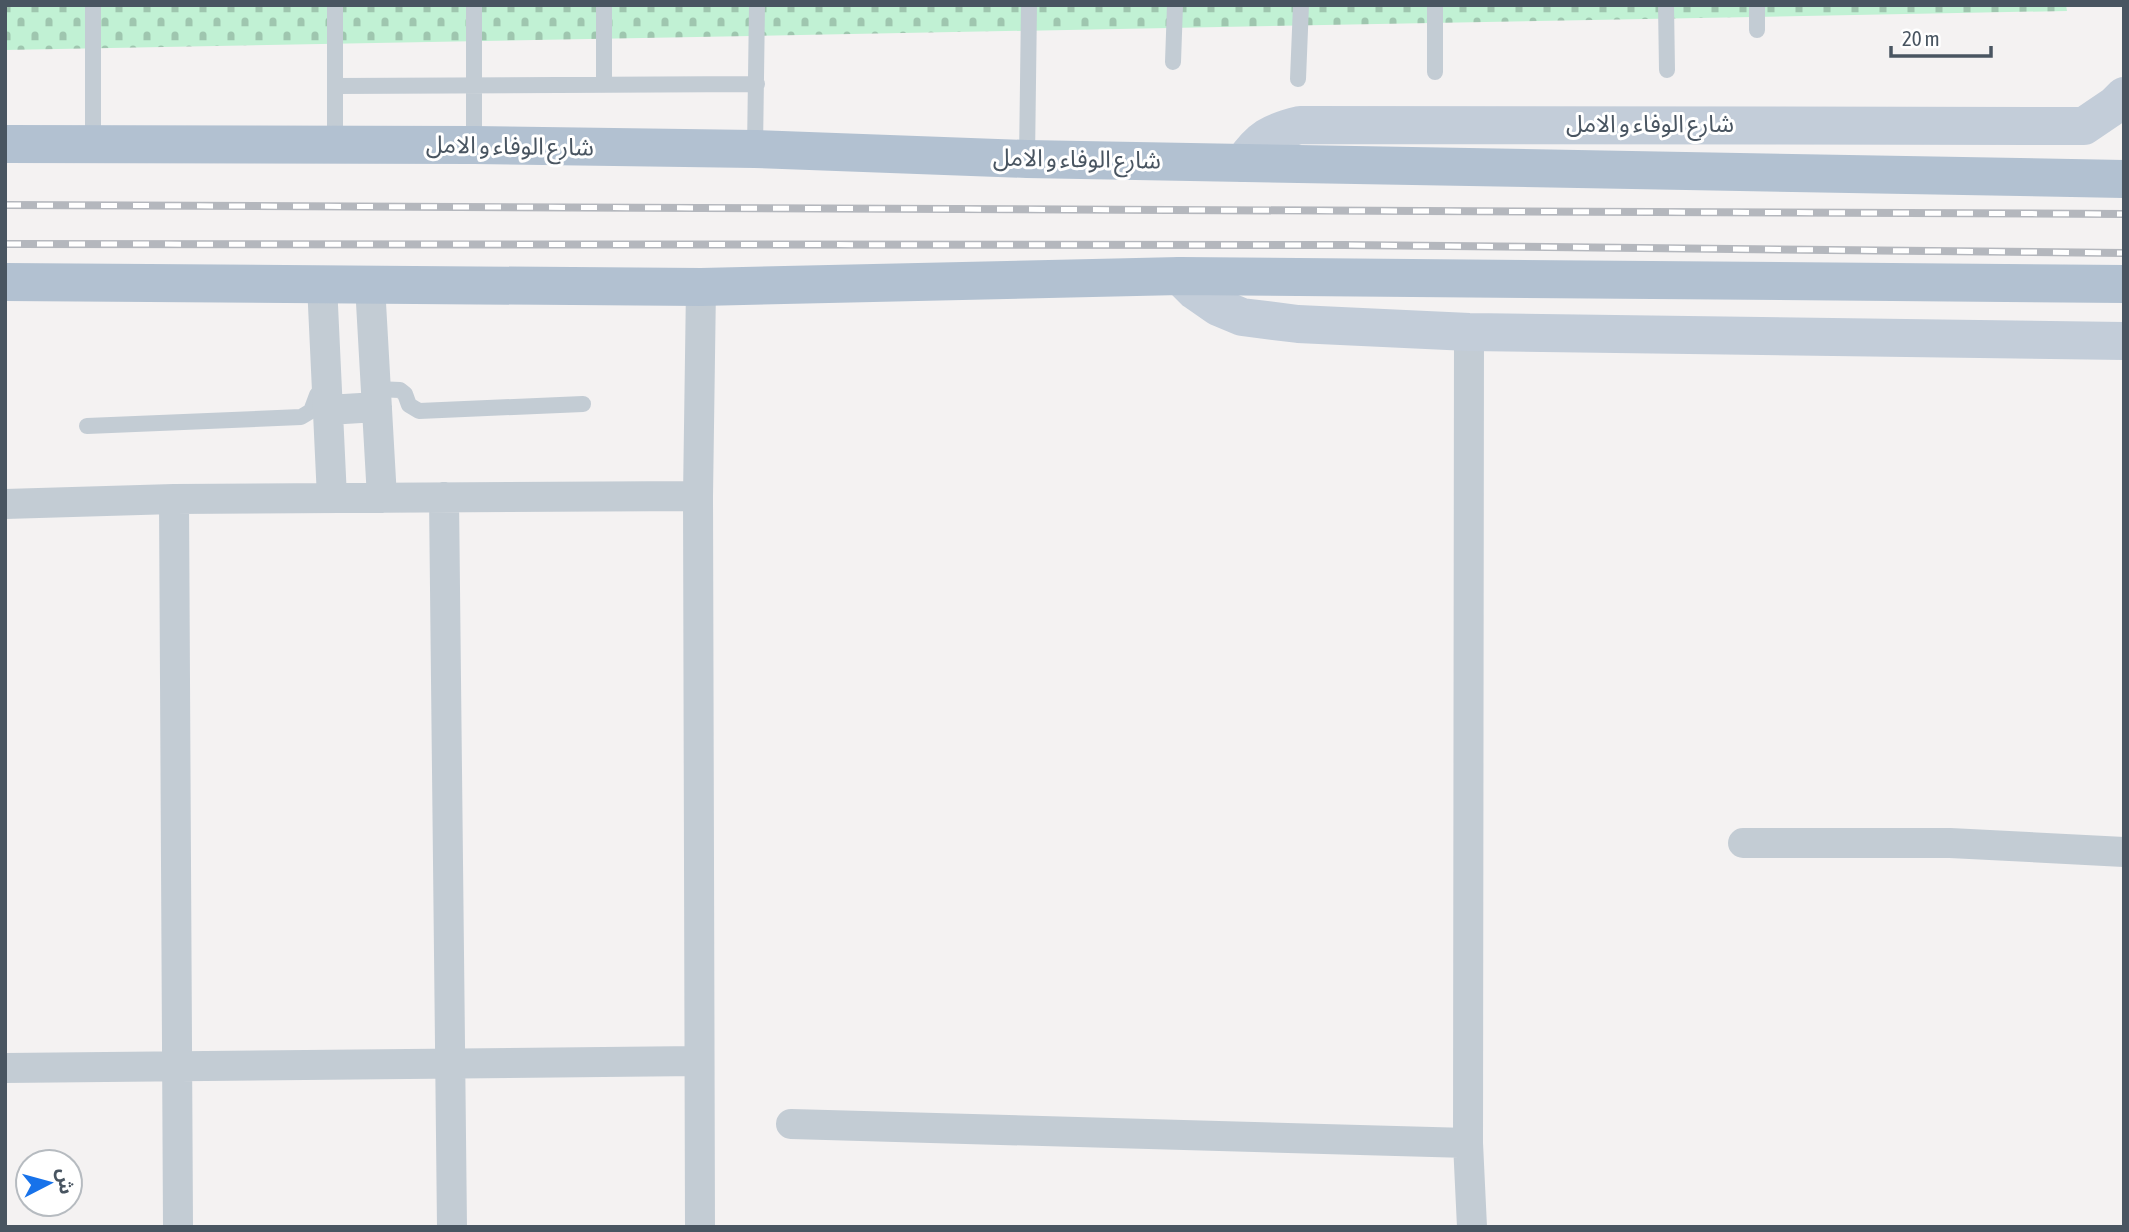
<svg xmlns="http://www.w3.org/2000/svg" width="2129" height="1232" font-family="'Asap Condensed','Noto Sans Arabic',sans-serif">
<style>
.cemetery{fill:url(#cemetery-stones)}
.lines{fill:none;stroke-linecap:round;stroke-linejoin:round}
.lane{stroke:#c3ccd4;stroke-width:16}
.street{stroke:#c3ccd4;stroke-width:30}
.secondary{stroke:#c3cdd9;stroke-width:38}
.primary{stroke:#b2c1d1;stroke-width:38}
.rail-casing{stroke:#b4b7bd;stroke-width:8}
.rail{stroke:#fff;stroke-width:5;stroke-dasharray:16;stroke-linecap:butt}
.labels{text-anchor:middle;stroke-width:6;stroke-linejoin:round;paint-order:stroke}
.street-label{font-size:24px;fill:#495561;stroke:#fff}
</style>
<defs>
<pattern id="cemetery-stones" width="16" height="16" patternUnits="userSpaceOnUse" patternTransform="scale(1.75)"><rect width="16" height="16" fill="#c1f1d4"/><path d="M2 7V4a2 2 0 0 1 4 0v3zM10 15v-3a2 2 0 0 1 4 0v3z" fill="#9fc6af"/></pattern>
</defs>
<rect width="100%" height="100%" fill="#f4f2f2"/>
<!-- cemetery -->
<path class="cemetery" d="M5 5H2066L2067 11 5 50Z"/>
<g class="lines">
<!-- lane -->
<path class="lane" d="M604 5V85
M1666 5 1667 70
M1757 30V5
M1173 62 1175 5
M1435 72V5
M1298 79 1301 5
M336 86 757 84
M93 144V5
M335 144V5
M474 145V5
M755 149 757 5
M1027 159 1029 5
M376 389 400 390 405 394 409 405 419 411 583 404
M87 426 301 417 311 411 317 395 324 393"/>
<!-- street -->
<path class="street" d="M322 284 332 498
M370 285 382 498
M1469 332 1468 1143 1472 1227
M328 410 377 407
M444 497 452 1227
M174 499 178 1227
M5 504 174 499 698 496
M1743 843H1950L2124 852
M5 1068 699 1061
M791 1124 1468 1143
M700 1227 698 496 701 287"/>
<!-- secondary -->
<path class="secondary" d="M1243 163C1260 138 1271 132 1300 125L2084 126 2115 105 2124 96
M1180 276 1195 291 1218 307 1242 317 1298 324 1469 332 2124 341"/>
<!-- primary -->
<path class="primary" d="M5 144 474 145 755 149 1027 159 2124 179
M5 282 701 287 1180 276 2124 284"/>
<!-- rail casing -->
<g class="rail-casing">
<path id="rail" d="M5 205 2124 214
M5 244 1345 245 2124 253"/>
</g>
<!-- rail -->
<use href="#rail" class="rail"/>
</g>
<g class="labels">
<!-- street labels -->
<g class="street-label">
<text x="1650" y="132">شارع الوفاء و الامل</text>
<text transform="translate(510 146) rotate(1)" y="8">شارع الوفاء و الامل</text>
<text transform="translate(1077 159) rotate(1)" y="8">شارع الوفاء و الامل</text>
</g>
</g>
<!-- border -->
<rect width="2129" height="1232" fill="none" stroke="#495561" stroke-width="14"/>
<!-- north arrow -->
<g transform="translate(49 1183) rotate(84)"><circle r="33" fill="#ffffff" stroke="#b6bbc0" stroke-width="2"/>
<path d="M0-5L12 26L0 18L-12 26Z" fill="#1772ea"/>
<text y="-10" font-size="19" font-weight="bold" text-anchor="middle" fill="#495561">ش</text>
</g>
<!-- scale -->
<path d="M1891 46v10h100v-10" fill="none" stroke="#495561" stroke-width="3.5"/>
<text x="1902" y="46" font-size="21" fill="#495561" stroke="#ffffff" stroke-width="5" paint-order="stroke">20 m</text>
</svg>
